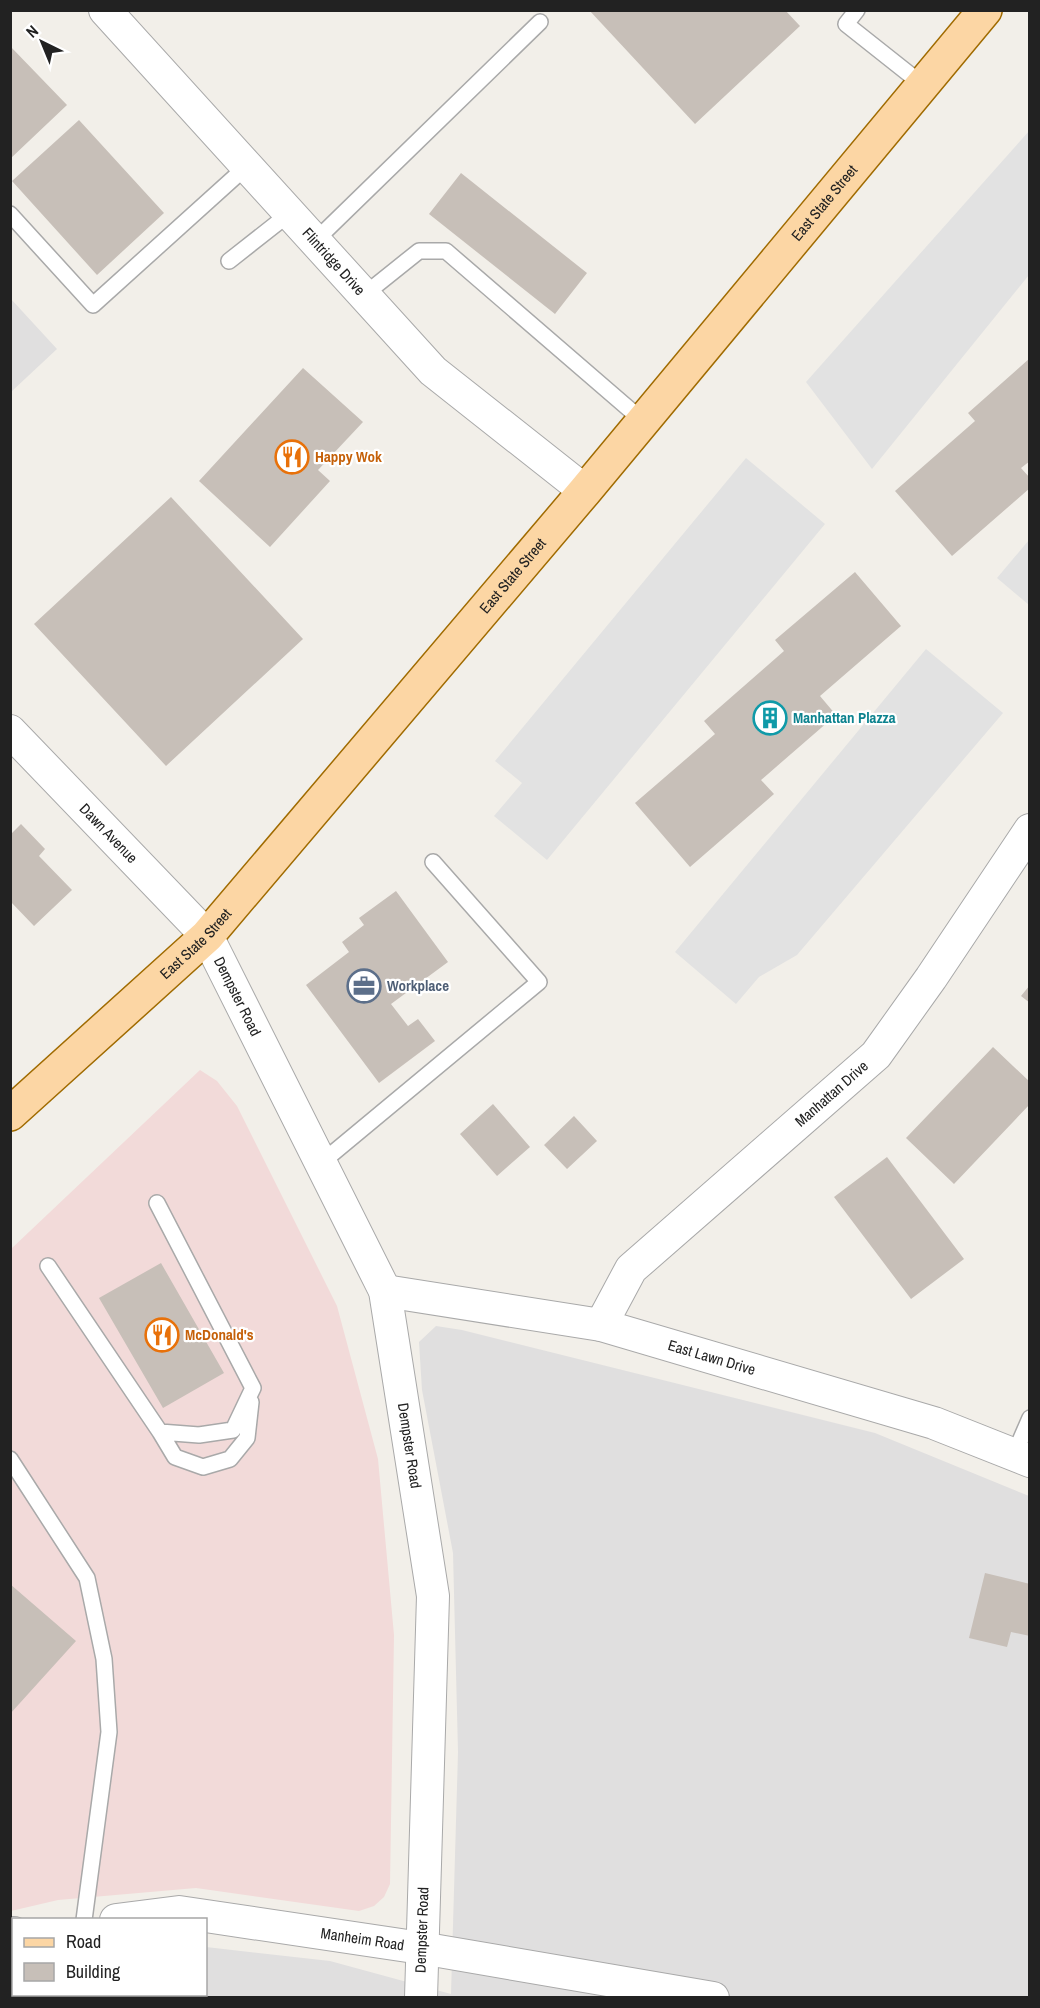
<svg xmlns="http://www.w3.org/2000/svg" width="1040" height="2008" font-family="'Archivo Narrow',sans-serif">
<style>
.residential{fill:#e0dfdf}
.commercial{fill:#f2dad9}
.parking{fill:#e2e2e2}
.building{fill:#c7bfb8}
.lines{fill:none;stroke-linecap:round;stroke-linejoin:round}
.lane-casing{stroke:#a9a9a9;stroke-width:18}
.street-casing{stroke:#a9a9a9;stroke-width:34}
.primary-casing{stroke:#a06b00;stroke-width:36}
.lane{stroke:#fff;stroke-width:15}
.street{stroke:#fff;stroke-width:32}
.primary{stroke:#fcd6a4;stroke-width:33}
.labels{text-anchor:middle;stroke-width:4.5;stroke-linejoin:round;paint-order:stroke}
.street-label{font-size:15px;fill:#222;stroke:#fff}
.food-label{font-size:15px;font-weight:bold;fill:#c56008;stroke:#fff;text-anchor:start}
.culture-label{font-size:15px;font-weight:bold;fill:#0d838f;stroke:#fff;text-anchor:start}
.service-label{font-size:15px;font-weight:bold;fill:#4e5e75;stroke:#fff;text-anchor:start}
</style>
<rect width="100%" height="100%" fill="#f2efe9"/>
<!-- residential -->
<path class="residential" d="M11 299 57 349 11 392Z
M436 1326 462 1330 875 1433 1029 1496V1997L11 1998 10 1964 13 1963 14 1994H206V1947L330 1961 451 1994 458 1752 453 1553 422 1390 419 1342Z"/>
<!-- commercial -->
<path class="commercial" d="M200 1070 217 1081 237 1106 337 1306 378 1459 394 1635 390 1884 384 1897 374 1906 359 1911 196 1888 58 1900 11 1911V1249Z"/>
<!-- parking -->
<path class="parking" d="M1029 131V275L872 469 806 382Z
M746 458 825 524 547 860 494 816 522 783 495 761Z
M1029 540V605L997 578Z
M926 649 1003 713 797 955 759 977 736 1004 675 952Z"/>
<!-- building -->
<path class="building" d="M589 10H785L800 26 695 124Z
M10 46 67 105 10 159Z
M79 120 164 213 97 275 12 181Z
M461 173 587 273 555 314 429 214Z
M1030 358V461L1021 468 1030 478V488L952 556 895 491 975 421 968 413Z
M303 368 363 422 318 470 330 481 270 547 199 481Z
M171 497 303 639 166 766 34 624Z
M855 572 901 626 820 696 836 715 761 780 774 794 690 867 635 803 715 734 704 721 784 651 775 640Z
M21 824 45 849 39 856 72 890 34 926 10 901V835Z
M396 891 448 962 391 1004 408 1026 418 1019 435 1041 379 1083 306 985 349 952 342 942 364 925 359 918Z
M1030 985V1003L1021 996Z
M993 1047 1030 1082V1104L954 1184 906 1138Z
M493 1104 530 1147 497 1176 460 1134Z
M574 1116 597 1141 567 1169 544 1145Z
M887 1157 964 1259 911 1299 834 1197Z
M161 1263 224 1373 163 1408 99 1298Z
M985 1573 1030 1584V1636L1011 1632 1007 1647 969 1638Z
M10 1584 76 1641 10 1714Z"/>
<g class="lines">
<!-- lane casing -->
<g class="lane-casing">
<path id="lane" d="M857 10 846 24 923 85
M10 214 93 305 247 166
M315 241 540 22
M229 261 290 213
M364 295 419 251H446L643 421
M321 1163 539 982 433 862
M48 1266 160 1432 199 1435 233 1430 253 1388 157 1203
M160 1432 175 1457 203 1467 230 1459 247 1438 251 1402
M1014 1455 1030 1418
M10 1459 87 1578 104 1659 109 1732 84 1920"/>
</g>
<!-- street casing -->
<g class="street-casing">
<g id="street">
<path id="s1" d="M105 10 433 371 585 491"/>
<path id="s2" d="M10 731 207 936 385 1291 433 1596 421 1998"/>
<path id="s3" d="M385 1291 601 1325 934 1423 1030 1461"/>
<path id="s4" d="M601 1325 631 1269 876 1055 931 978 1030 830"/>
<path id="s5" d="M116 1920 179 1912 421 1948 713 1998"/>
<path d="M10 1933H14"/>
</g>
</g>
<!-- primary casing -->
<g class="primary-casing">
<g id="primary">
<path id="s6" d="M10 1114 207 936 585 491 985 10"/>
</g>
</g>
<!-- lane -->
<use href="#lane" class="lane"/>
<!-- street -->
<use href="#street" class="street"/>
<!-- primary -->
<use href="#primary" class="primary"/>
</g>
<!-- icons -->
<defs>
<g id="restaurant-ring" transform="scale(1.725)"><circle r="9.5" fill="#fff" stroke="#e8710a" stroke-width="1.5"/><path d="M-5-6h1v4h1v-4h1v4h1v-4h1v5L-1.5 .5V6h-2V.5L-5-1ZM5-6V6H3V1.5H1.5Q1.5-4 5-6Z" fill="#e8710a"/></g>
<g id="building-ring" transform="scale(1.725)"><circle r="9.5" fill="#fff" stroke="#0f9aa8" stroke-width="1.5"/><path d="M-4-6H4V6H1V3H-1V6H-4ZM-2.5-4.3h1.7v1.8h-1.7ZM.8-4.3h1.7v1.8H.8ZM-2.5-1h1.7V.8h-1.7ZM.8-1h1.7V.8H.8Z" fill="#0f9aa8"/></g>
<g id="office-ring" transform="scale(1.725)"><circle r="9.5" fill="#fff" stroke="#5c6f8a" stroke-width="1.5"/><path d="M-6-3h4V-5.5h4V-3h4V5H-6ZM-1-4.5V-3h2v-1.5ZM-6 0V1H6V0Z" fill="#5c6f8a"/></g>
</defs>
<g fill-rule="evenodd">
<use href="#restaurant-ring" x="292" y="457"/>
<use href="#building-ring" x="770" y="718"/>
<use href="#office-ring" x="364" y="986"/>
<use href="#restaurant-ring" x="162" y="1335"/>
</g>
<g class="labels">
<!-- street labels -->
<g class="street-label">
<text dy="5" stroke="none"><textPath href="#s6" startOffset="1224">East State Street</textPath></text>
<text dy="5" stroke="none"><textPath href="#s1" startOffset="340">Flintridge Drive</textPath></text>
<text dy="5" stroke="none"><textPath href="#s6" startOffset="738">East State Street</textPath></text>
<text dy="5" stroke="none"><textPath href="#s2" startOffset="142">Dawn Avenue</textPath></text>
<text dy="5" stroke="none"><textPath href="#s6" startOffset="252">East State Street</textPath></text>
<text dy="5" stroke="none"><textPath href="#s2" startOffset="352">Dempster Road</textPath></text>
<text dy="5" stroke="none"><textPath href="#s4" startOffset="330">Manhattan Drive</textPath></text>
<text dy="5" stroke="none"><textPath href="#s3" startOffset="334">East Lawn Drive</textPath></text>
<text dy="5" stroke="none"><textPath href="#s2" startOffset="838">Dempster Road</textPath></text>
<text transform="translate(422 1930) rotate(-88)" y="5">Dempster Road</text>
<text dy="5" stroke="none"><textPath href="#s5" startOffset="249">Manheim Road</textPath></text>
</g>
<!-- food labels -->
<g class="food-label">
<text x="315" y="462">Happy Wok</text>
<text x="185" y="1340">McDonald's</text>
</g>
<!-- culture labels -->
<g class="culture-label">
<text x="793" y="723">Manhattan Plazza</text>
</g>
<!-- service labels -->
<g class="service-label">
<text x="387" y="991">Workplace</text>
</g>
</g>
<!-- border -->
<rect width="1040" height="2008" fill="none" stroke="#222222" stroke-width="24"/>
<!-- legend -->
<rect x="12" y="1918" width="195" height="78" fill="#ffffff" stroke="#a7a7a7" stroke-width="1.5"/>
<rect x="24" y="1938" width="30" height="9" fill="#fcd6a4" stroke="#a7a7a7" stroke-width="1.5"/>
<text x="66" y="1948" font-size="18" fill="#222222">Road</text>
<rect x="24" y="1963" width="30" height="18" fill="#c7bfb8" stroke="#a7a7a7" stroke-width="1.5"/>
<text x="66" y="1978" font-size="18" fill="#222222">Building</text>
<!-- north arrow -->
<g transform="translate(42 42) rotate(317)" stroke="#ffffff" stroke-width="4.5" paint-order="stroke">
<path d="M0-4.5L10 22L0 15L-10 22Z" fill="#222222"/>
<text y="-9" font-size="16" font-weight="bold" text-anchor="middle" fill="#222222">N</text>
</g>
</svg>
